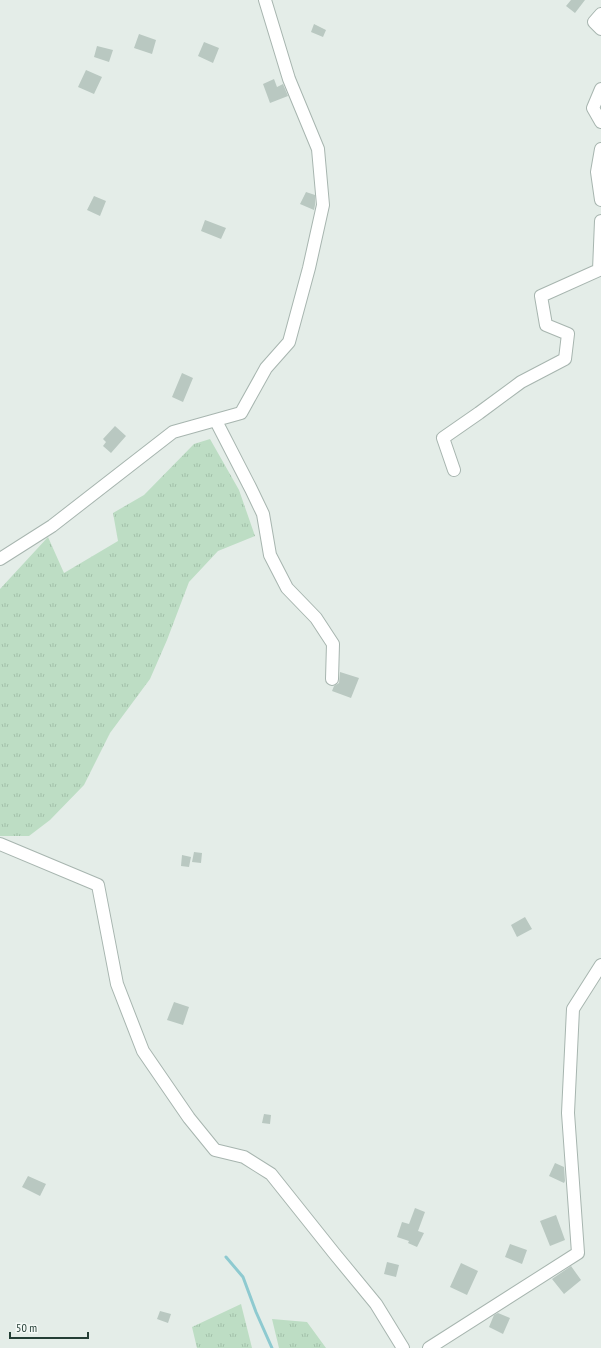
<svg xmlns="http://www.w3.org/2000/svg" width="601" height="1348" font-family="'PT Sans Narrow',sans-serif">
<style>
.grass{fill:url(#grass-tufts)}
.lines{fill:none;stroke-linecap:round;stroke-linejoin:round}
.stream{stroke:#8ecad0;stroke-width:3}
.building{fill:#b9c8c1}
.minor-casing{stroke:#a7b5af;stroke-width:14}
.minor{stroke:#fff;stroke-width:12}
</style>
<defs>
<pattern id="grass-tufts" width="24" height="20" patternUnits="userSpaceOnUse"><rect width="24" height="20" fill="#bdddc4"/><path d="M3 7l-1-3M5 7V3M7 7l1-3M15 17l-1-3M17 17v-4M19 17l1-3" fill="none" stroke="#a2bfa9"/></pattern>
</defs>
<rect width="100%" height="100%" fill="#e4ede8"/>
<!-- grass -->
<path class="grass" d="M210 439 239 490 255 536 218 551 189 582 167 640 150 679 110 733 84 785 50 820 29 836H0V589L48 537 64 573 118 541 113 513 144 495 194 444Z
M241 1304 252 1348H197L192 1327Z
M272 1319 307 1322 326 1348H279Z"/>
<g class="lines">
<!-- stream -->
<path class="stream" d="M226 1257 243 1277 256 1312 272 1348"/>
</g>
<!-- building -->
<path class="building" d="M571 0H585L575 13 566 6Z
M314 24 326 30 323 37 311 32Z
M139 34 156 40 152 54 134 48Z
M204 42 219 48 213 63 198 56Z
M97 46 113 50 109 62 94 57Z
M86 70 102 77 94 94 78 87Z
M274 79 277 87 283 84 288 96 270 103 263 84Z
M306 192 315 195V205L314 210 300 204Z
M94 196 106 201 100 216 87 210Z
M205 220 226 228 221 239 201 231Z
M182 373 193 378 183 402 172 397Z
M115 426 126 436 111 453 103 446 106 442 103 439Z
M340 672 359 678 351 698 332 691 334 686 339 683Z
M194 852 202 853 201 863 192 862Z
M182 855 191 857 189 867 181 866Z
M525 917 532 929 517 937 511 925Z
M174 1002 189 1007 183 1025 167 1020Z
M264 1114 271 1115 270 1124 262 1123Z
M555 1163 564 1167 565 1181 564 1183 549 1176Z
M28 1176 46 1184 40 1196 22 1187Z
M415 1208 425 1212 418 1231 424 1233 417 1247 408 1243 409 1241 397 1237 402 1222 409 1224Z
M556 1215 565 1240 550 1246 540 1221Z
M510 1244 527 1250 522 1264 505 1257Z
M387 1262 399 1265 396 1277 384 1274Z
M461 1263 478 1271 467 1295 450 1287Z
M571 1266 581 1280 564 1294 552 1279Z
M160 1311 171 1314 168 1323 157 1319Z
M498 1313 510 1318 503 1334 489 1327 494 1315Z"/>
<g class="lines">
<!-- minor casing -->
<g class="minor-casing">
<path id="minor" d="M601 14 594 22 601 29
M601 89 593 108 601 122
M601 149 597 172 601 200
M216 421 251 489 263 514 270 555 287 588 316 618 333 644 332 679
M454 470 443 438 479 413 521 382 565 359 568 334 546 325 541 296 599 270 601 221
M0 559 52 526 173 432 241 413 266 368 289 342 309 268 323 205 318 149 289 79 265 0
M0 844 98 885 117 984 143 1051 189 1118 215 1150 244 1157 271 1174 334 1253 376 1304 403 1348
M429 1348 578 1253 568 1113 573 1009 601 965"/>
</g>
<!-- minor -->
<use href="#minor" class="minor"/>
</g>
<!-- scale -->
<path d="M10 1332v6h78v-6" fill="none" stroke="#243e35" stroke-width="2"/>
<text x="16" y="1332" font-size="12" fill="#243e35" stroke="#f4f9f6" stroke-width="3" paint-order="stroke">50 m</text>
</svg>
